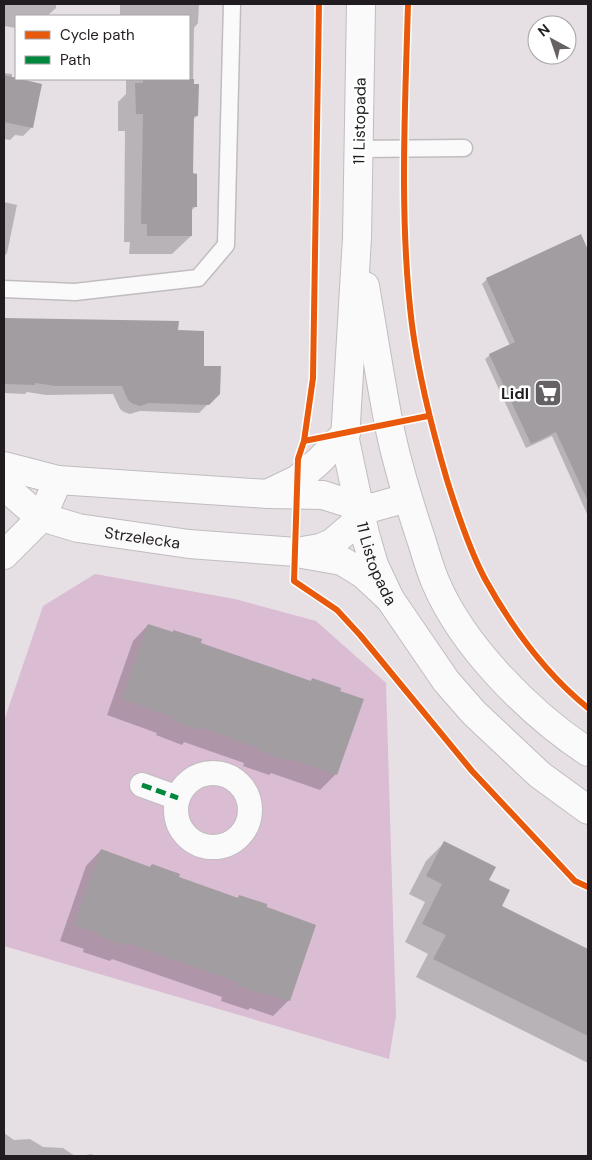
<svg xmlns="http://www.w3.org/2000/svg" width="592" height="1160" font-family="'DM Sans',sans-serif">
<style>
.green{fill:#dabcd3}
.shadow{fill:#0003}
.building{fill:#a19da0}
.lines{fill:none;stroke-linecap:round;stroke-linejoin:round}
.service-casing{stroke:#c0bcbf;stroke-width:19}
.pedestrian-casing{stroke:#c0bcbf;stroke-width:26}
.minor-casing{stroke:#c0bcbf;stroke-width:30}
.tertiary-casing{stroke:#c0bcbf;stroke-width:30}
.service{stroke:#fbfafb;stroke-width:16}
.pedestrian{stroke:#fbfafb;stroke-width:24}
.minor{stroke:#fbfafb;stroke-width:28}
.tertiary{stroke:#fbfafb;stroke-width:28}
.quiet{stroke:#00873e;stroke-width:5;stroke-dasharray:10 5;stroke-linecap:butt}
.cycleway-casing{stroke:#fff;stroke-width:9}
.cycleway{stroke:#e8590c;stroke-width:6}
.labels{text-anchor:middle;stroke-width:5;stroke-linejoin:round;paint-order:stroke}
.street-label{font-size:16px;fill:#201c1f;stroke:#fff}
.poi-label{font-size:16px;font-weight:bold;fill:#201c1f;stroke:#fff;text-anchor:end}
</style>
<rect width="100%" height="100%" fill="#e6e0e5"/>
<!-- green -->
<path class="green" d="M95 574 235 599 316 621 386 683 396 1016 389 1059 4 946V721L43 606Z"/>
<!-- shadow -->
<path class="shadow" d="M4 4H56V8L47 16H16V28L4 26Z
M120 4H199L198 23 194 28 193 85 197 116 192 120V174L196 206 191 211V236L172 254H129L130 242H124L125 131H118V102L126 94V79H189V16H120Z
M4 73 12 74V78L32 127 23 136 15 135 10 140 4 139Z
M4 202 17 205 7 253 4 257Z
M580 236 588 253V516L552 436 526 448 485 359 490 355 510 346 482 284 487 279Z
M4 319 177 323V332L219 393 199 413 140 411 130 414 124 412 120 409 113 394 46 395 27 392 25 394 4 393Z
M148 625 171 633 174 631 200 643 362 700 335 775 320 790 271 773 269 775 243 766 244 763 184 742 182 745 156 735 157 733 107 715 133 641Z
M444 843 488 880 500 906 588 951V1063L416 977 428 954 405 942 425 902 409 894 426 861Z
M101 850 237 899 239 896 289 1000 273 1016 250 1008 248 1010 221 1001 222 997 112 959 110 961 83 952 84 949 60 941 86 866Z
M4 1133 14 1140 30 1139 43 1147 63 1148 75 1156H4Z
M91 1154 97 1156H81Z"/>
<!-- building -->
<path class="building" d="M4 75 42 84 33 128 4 122Z
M143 79H194V84H199L198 116H194L193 173 197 174V207H192V236H147V224H141L143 114H136L135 83H143Z
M581 234 588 250V501L556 432 531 444 489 354 515 342 486 278Z
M4 318 179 321 178 330 204 331V366H221L220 394 209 405 149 403 140 406 133 404 128 400 122 386H56L35 383V385L4 384Z
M148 624 173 632V630L202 639 201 643 311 681 312 678 341 688 340 691 364 699 337 775 287 758 286 760 258 750V748L200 727 199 730 170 720 172 717 122 699Z
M444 841 496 867 489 880 510 890 502 906 588 949V1036L433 959 446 935 422 924 442 884 426 876Z
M101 849 150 867 152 864 180 874 179 877 238 898 239 895 267 904V907L316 925 290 1001 266 993 265 995 236 985 237 982 127 943 126 946 98 936 99 933 74 925Z"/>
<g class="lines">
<!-- service casing -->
<g class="service-casing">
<path id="service" d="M358 149 464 148
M4 289 75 292 198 278 226 245 232 4"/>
</g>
<!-- pedestrian casing -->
<g class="pedestrian-casing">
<path id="pedestrian" d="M176 810a37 37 0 1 1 74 0a37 37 0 1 1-74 0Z
M142 785 178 798"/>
</g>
<!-- minor casing -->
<g class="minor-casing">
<g id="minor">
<path d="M4 466 58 480 268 494 323 495 351 504 360 511"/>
<path id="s1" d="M4 486 36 514 42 517 78 528 189 544 296 552 320 548 332 543 352 526 360 511 407 498"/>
<path d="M271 492 298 479 319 461 346 433"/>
<path d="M302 554 342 561 363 574 390 599"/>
<path d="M4 555 42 517 58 480"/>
</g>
</g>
<!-- tertiary casing -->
<g class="tertiary-casing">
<g id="tertiary">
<path id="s2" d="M361 4 357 238 345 440 365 534 374 565 390 599 446 681 474 713 540 775 588 810"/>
<path d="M365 286C373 332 380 379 389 425 397 465 409 503 422 542 426 555 430 569 435 581 462 646 530 714 588 752"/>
</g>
</g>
<!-- service -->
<use href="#service" class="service"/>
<!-- pedestrian -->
<use href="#pedestrian" class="pedestrian"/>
<!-- minor -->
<use href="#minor" class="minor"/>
<!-- tertiary -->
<use href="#tertiary" class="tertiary"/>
<!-- quiet -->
<path class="quiet" d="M142 785 178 798"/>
<!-- cycleway casing -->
<g class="cycleway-casing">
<path id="cycleway" d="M319 4 313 378 304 441 298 459 294 581 337 610 360 635 472 771 575 881 588 887
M408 4C405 109 399 220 412 325 419 378 432 429 447 480 457 512 469 549 485 579 511 626 546 674 588 708
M304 441 428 416"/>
</g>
<!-- cycleway -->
<use href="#cycleway" class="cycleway"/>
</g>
<!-- icons -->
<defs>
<g id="supermarket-square" transform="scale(1.4375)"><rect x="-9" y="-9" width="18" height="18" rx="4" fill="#656164" stroke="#fff"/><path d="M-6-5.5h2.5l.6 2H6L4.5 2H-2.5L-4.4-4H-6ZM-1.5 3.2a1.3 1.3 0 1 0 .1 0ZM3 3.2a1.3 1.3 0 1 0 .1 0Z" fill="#fff"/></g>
</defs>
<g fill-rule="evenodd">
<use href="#supermarket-square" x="548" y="393"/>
</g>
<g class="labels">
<!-- street labels -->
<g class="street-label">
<text transform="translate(359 121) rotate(-89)" y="6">11 Listopada</text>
<text dy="6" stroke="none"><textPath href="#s1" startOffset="152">Strzelecka</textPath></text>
<text dy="6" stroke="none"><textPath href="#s2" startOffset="564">11 Listopada</textPath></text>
</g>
<!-- poi labels -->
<g class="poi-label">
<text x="529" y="399">Lidl</text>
</g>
</g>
<!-- border -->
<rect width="592" height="1160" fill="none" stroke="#201c1f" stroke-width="10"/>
<!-- legend -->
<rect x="15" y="15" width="175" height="65" fill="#ffffff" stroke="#a6a4a5"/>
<rect x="25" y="31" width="25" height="8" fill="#e8590c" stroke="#a6a4a5"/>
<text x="60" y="40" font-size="15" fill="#201c1f">Cycle path</text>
<rect x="25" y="56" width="25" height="8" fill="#00873e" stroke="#a6a4a5"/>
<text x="60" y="65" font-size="15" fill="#201c1f">Path</text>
<!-- north arrow -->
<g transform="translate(552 40) rotate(320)"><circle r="24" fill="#ffffff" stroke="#a6a4a5"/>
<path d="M0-4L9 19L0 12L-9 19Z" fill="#656164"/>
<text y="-8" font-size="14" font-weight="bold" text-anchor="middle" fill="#201c1f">N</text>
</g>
</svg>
